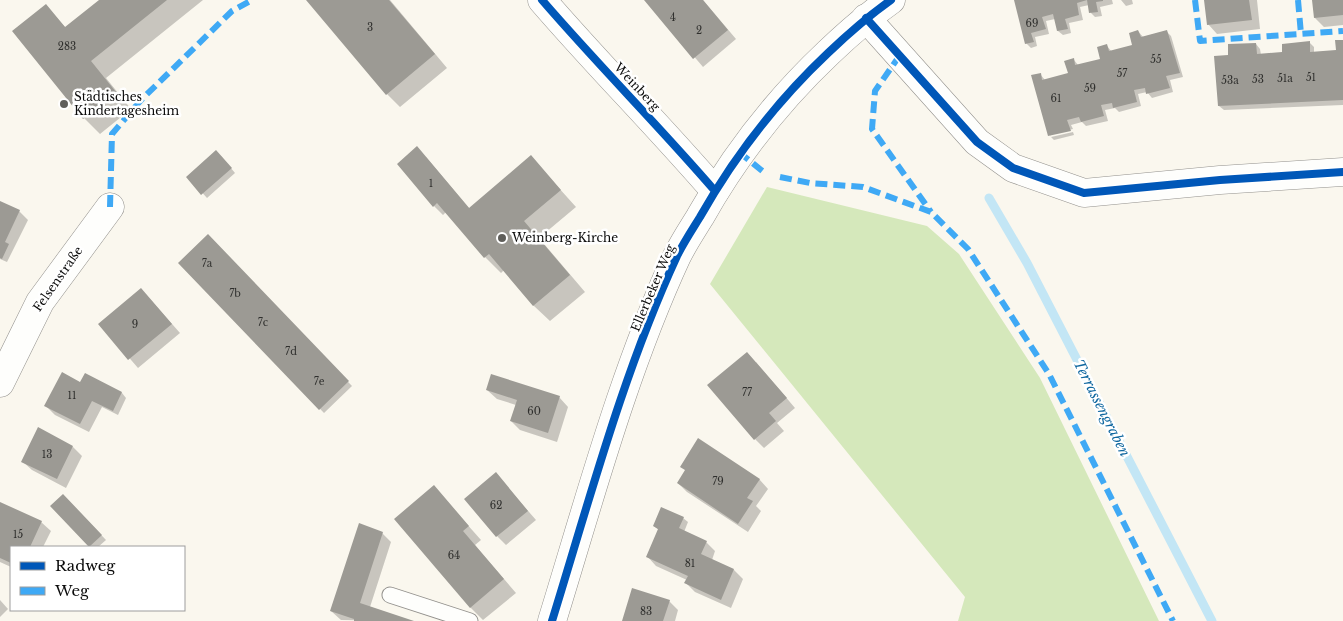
<svg xmlns="http://www.w3.org/2000/svg" width="1343" height="621" font-family="'Libre Baskerville',serif">
<style>
.forest{fill:#d5e8bb}
.shadow{fill:#0003}
.lines{fill:none;stroke-linecap:round;stroke-linejoin:round}
.stream{stroke:#c3e6f5;stroke-width:9}
.building{fill:#9c9a94}
.service-casing{stroke:#93918d;stroke-width:17}
.minor-casing{stroke:#93918d;stroke-width:29}
.tertiary-casing{stroke:#93918d;stroke-width:29}
.service{stroke:#fefefc;stroke-width:15}
.minor{stroke:#fefefc;stroke-width:28}
.tertiary{stroke:#fefefc;stroke-width:28}
.quiet{stroke:#3fa9f5;stroke-width:6;stroke-dasharray:12 6;stroke-linecap:butt}
.cycleway-casing{stroke:#fff;stroke-width:11}
.cycleway{stroke:#0057b8;stroke-width:8}
.poi-dot{fill:#5f5e5a;stroke:#fff;stroke-width:2}
.labels{text-anchor:middle;stroke-width:5;stroke-linejoin:round;paint-order:stroke}
.number-label{font-size:10px;fill:#2f2f2d}
.street-label{font-size:12px;fill:#0b0b0b;stroke:#fff}
.poi-label{font-size:12px;fill:#0b0b0b;stroke:#fff;text-anchor:start}
.water-label{font-size:14px;font-style:italic;fill:#1168a0;stroke:#fff}
</style>
<rect width="100%" height="100%" fill="#faf7ee"/>
<!-- forest -->
<path class="forest" d="M767 187 927 226 959 254 1040 378 1159 621H958L965 597 710 284Z"/>
<!-- shadow -->
<path class="shadow" d="M101 0H203L106 78 131 109 100 134 84 118 46 6 66 28Z
M308 0H390L447 68 400 107 387 94Z
M646 0H703L736 39 703 67Z
M1015 0H1112L1113 4 1100 7 1102 16 1095 17 1091 13 1089 5 1080 7 1083 20 1069 23 1071 33 1063 35 1058 31 1055 19 1046 21 1049 34 1035 37 1037 46 1031 48 1026 43Z
M1121 0H1132L1133 4 1126 6Z
M1205 0H1257L1260 29 1217 34 1208 24Z
M1313 0H1343V25L1324 27 1315 18Z
M1138 31 1143 37 1166 31 1171 36 1183 77 1170 80 1173 92 1152 98 1147 92 1138 94 1141 106 1119 112 1115 108 1105 110 1108 121 1086 126 1082 122 1071 125 1073 129 1051 134V137L1040 74 1045 80 1069 74 1074 60 1078 65 1101 60 1107 46 1112 52 1134 46Z
M1343 41V105L1224 110 1219 106 1229 56 1256 44 1260 49 1261 55 1283 54 1309 42 1314 47V53L1337 51Z
M1073 132 1074 135 1054 140 1051 137Z
M221 156 235 173 207 198 188 177Z
M426 157 470 209 531 157 576 207 539 238 585 292 550 321 534 306 504 270 501 273 485 257 446 212 443 215 434 206Z
M0 202 19 211 28 220 7 262 0 259Z
M208 236 352 386 324 413 180 263Z
M150 299 180 333 138 368 100 324Z
M756 362 795 408 777 423 784 431 764 448 755 439Z
M85 374 122 393 126 398 118 415 102 407 89 432 55 415 46 406 81 383Z
M487 390 559 397 568 407 557 442 520 430 511 421 516 405 497 399Z
M73 447 82 456 66 488 32 470 22 461Z
M496 474 536 520 506 545 497 536Z
M759 479 768 489 756 506 761 511 748 532 687 492 678 483Z
M434 487 481 540 475 545 516 593 483 620 470 607Z
M63 495 106 540 98 547H91L51 506Z
M0 505 41 522 51 531 43 547H11V567L0 562Z
M683 518 688 522 684 532 706 542 715 551 712 560 734 570 743 579 731 608 695 592 686 583 687 580 656 566 647 556 659 530 654 526Z
M382 533 391 542 370 607 411 621 341 620 331 611Z
M0 600 8 609 0 617Z
M669 601 678 610 675 621H624Z"/>
<g class="lines">
<!-- stream -->
<path class="stream" d="M989 198 1027 263 1212 621"/>
</g>
<!-- building -->
<path class="building" d="M99 0H167L91 61 116 92 83 119 12 31 46 4 65 27Z
M306 0H389L435 54 386 95Z
M644 0H703L728 30 693 59Z
M1014 0H1103V1L1096 2 1098 12 1089 13 1087 0 1077 3 1079 15 1065 19 1068 29 1057 31 1053 14 1042 17 1046 29 1031 33 1034 42 1025 44Z
M1204 0H1249L1252 20 1207 25Z
M1312 0H1343V15L1314 18Z
M1138 30 1141 37 1167 30 1180 73 1166 76 1170 88 1146 94 1145 88 1134 90 1137 102 1113 108 1112 103 1101 105 1104 116 1081 122 1079 117 1067 120 1071 131 1048 136 1031 75 1041 73 1042 80 1068 73 1064 61 1074 58 1075 65 1100 59 1097 47 1107 44 1109 51 1132 45 1129 33Z
M1335 40H1343V100L1218 106 1214 56 1228 55V44L1256 43 1257 54 1282 52V44L1310 41V52L1336 50Z
M417 146 469 208 531 155 561 190 524 221 570 275 533 306 489 254 484 258 437 203 433 207 397 164Z
M216 150 232 168 201 195 186 177Z
M0 201 20 210 5 242 9 244 2 259 0 258Z
M208 234 349 381 319 410 178 263Z
M141 288 172 324 128 360 98 324Z
M747 352 787 398 769 413 776 421 754 440 707 385Z
M62 372 80 382 85 373 122 392 113 411 92 401 80 424 44 406Z
M491 374 560 396 548 433 510 421 517 400 486 390Z
M38 427 73 446 57 479 21 462Z
M698 438 760 479 747 498 753 501 738 524 677 483 685 470 680 467Z
M496 472 528 511 496 537 464 499Z
M434 485 469 526 463 531 504 579 470 608 394 519Z
M63 494 102 535 89 547 50 506Z
M0 502 42 521 30 547H11V563L0 558Z
M661 507 684 517 679 528 707 541 701 554 734 569 721 600 684 583 688 576 646 557 658 529 653 526Z
M359 523 383 532 360 603 414 621H354V619L330 611Z
M632 588 670 600 663 621H622Z"/>
<g class="lines">
<!-- service casing -->
<g class="service-casing">
<path id="service" d="M390 595 470 621"/>
</g>
<!-- minor casing -->
<g class="minor-casing">
<path id="minor" d="M542 0C598 65 659 126 715 191
M866 18 977 142 1013 168 1084 193 1220 180 1343 172
M0 383 40 302 110 207"/>
</g>
<!-- tertiary casing -->
<g class="tertiary-casing">
<path id="tertiary" d="M552 621C590 498 623 373 677 256 684 242 692 230 700 217 735 155 776 102 828 53 849 33 867 17 891 0"/>
</g>
<!-- service -->
<use href="#service" class="service"/>
<!-- minor -->
<use href="#minor" class="minor"/>
<!-- tertiary -->
<use href="#tertiary" class="tertiary"/>
<!-- quiet -->
<path class="quiet" d="M1195 0 1200 41 1343 31
M1298 0 1301 34
M900 55 875 91 872 129 931 212
M739 152 766 174
M780 177 810 183 863 187 931 212 968 249 1049 374 1173 621
M110 207 112 134 141 100 232 11 252 0"/>
<!-- cycleway casing -->
<g class="cycleway-casing">
<path id="cycleway" d="M542 0C598 65 659 126 715 191
M866 18 977 142 1013 168 1084 193 1220 180 1343 172
M552 621C590 498 623 373 677 256 684 242 692 230 700 217 735 155 776 102 828 53 849 33 867 17 891 0"/>
</g>
<!-- cycleway -->
<use href="#cycleway" class="cycleway"/>
</g>
<!-- markers -->
<g class="poi-dot">
<circle cx="64" cy="104" r="5"/>
<circle cx="502" cy="238" r="5"/>
</g>
<g class="labels">
<!-- number labels -->
<g class="number-label">
<text x="673" y="21">4</text>
<text x="1032" y="27">69</text>
<text x="370" y="31">3</text>
<text x="699" y="34">2</text>
<text x="67" y="50">283</text>
<text x="1156" y="63">55</text>
<text x="1122" y="77">57</text>
<text x="1311" y="81">51</text>
<text x="1285" y="82">51a</text>
<text x="1258" y="83">53</text>
<text x="1230" y="84">53a</text>
<text x="1090" y="92">59</text>
<text x="1056" y="102">61</text>
<text x="431" y="187">1</text>
<text x="207" y="267">7a</text>
<text x="235" y="297">7b</text>
<text x="263" y="326">7c</text>
<text x="135" y="328">9</text>
<text x="291" y="355">7d</text>
<text x="319" y="385">7e</text>
<text x="747" y="396">77</text>
<text x="72" y="399">11</text>
<text x="534" y="415">60</text>
<text x="47" y="458">13</text>
<text x="718" y="485">79</text>
<text x="496" y="509">62</text>
<text x="18" y="538">15</text>
<text x="454" y="559">64</text>
<text x="690" y="567">81</text>
<text x="646" y="615">83</text>
</g>
<!-- street labels -->
<g class="street-label">
<text transform="translate(637 87) rotate(47)" y="4">Weinberg</text>
<text transform="translate(58 279) rotate(-55)" y="4">Felsenstraße</text>
<text transform="translate(653 288) rotate(-67)" y="4">Ellerbeker Weg</text>
</g>
<!-- poi labels -->
<g class="poi-label">
<text x="74" y="101">Städtisches<tspan x="74" dy="14">Kindertagesheim</tspan></text>
<text x="512" y="242">Weinberg-Kirche</text>
</g>
<!-- water labels -->
<g class="water-label">
<text transform="translate(1102 408) rotate(63)" y="5">Terrassengraben</text>
</g>
</g>
<!-- legend -->
<rect x="10" y="546" width="175" height="65" fill="#ffffff" stroke="#9d9d9d"/>
<rect x="20" y="562" width="25" height="8" fill="#0057b8" stroke="#9d9d9d"/>
<text x="55" y="571" font-size="15" fill="#0b0b0b">Radweg</text>
<rect x="20" y="587" width="25" height="8" fill="#3fa9f5" stroke="#9d9d9d"/>
<text x="55" y="596" font-size="15" fill="#0b0b0b">Weg</text>
</svg>
